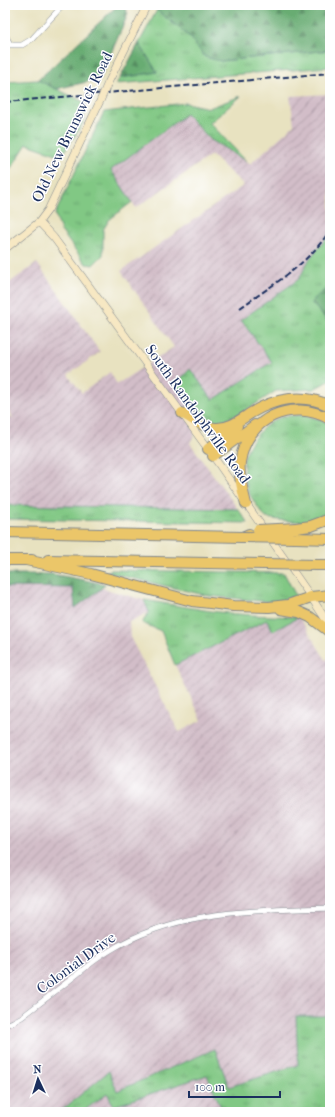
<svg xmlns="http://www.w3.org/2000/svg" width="335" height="1117" font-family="'IM FELL French Canon',serif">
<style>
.industrial{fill:url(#industrial-furrows)}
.grass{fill:url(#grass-tufts);stroke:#4e7c71}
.forest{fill:url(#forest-firs);stroke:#426e68}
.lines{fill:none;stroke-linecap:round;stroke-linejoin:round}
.street-casing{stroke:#82888f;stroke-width:6}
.secondary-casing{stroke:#82888f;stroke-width:8}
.highway-casing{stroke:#82888f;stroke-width:12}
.street{stroke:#fff;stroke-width:5}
.secondary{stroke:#f7e8c3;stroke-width:7}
.highway{stroke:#ebc669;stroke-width:10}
.rail{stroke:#1b2f5e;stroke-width:2;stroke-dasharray:6 3;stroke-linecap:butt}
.secondary-bridge-casing{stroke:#82888f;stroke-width:8;stroke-linecap:butt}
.highway-bridge-casing{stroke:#82888f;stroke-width:12;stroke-linecap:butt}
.secondary-bridge{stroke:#f7e8c3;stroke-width:7}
.highway-bridge{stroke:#ebc669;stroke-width:10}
.labels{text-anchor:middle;stroke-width:3;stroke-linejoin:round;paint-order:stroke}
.street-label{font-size:15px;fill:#1b2f5e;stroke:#fff}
</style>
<defs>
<pattern id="industrial-furrows" width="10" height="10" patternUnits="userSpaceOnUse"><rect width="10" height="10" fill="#d2bdc8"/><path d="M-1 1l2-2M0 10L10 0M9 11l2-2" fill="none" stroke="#aa9aa6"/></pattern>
<pattern id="grass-tufts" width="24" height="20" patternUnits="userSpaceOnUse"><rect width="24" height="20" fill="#81c884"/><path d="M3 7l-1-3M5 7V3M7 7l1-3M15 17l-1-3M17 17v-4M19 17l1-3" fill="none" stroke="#69a36f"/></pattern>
<pattern id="forest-firs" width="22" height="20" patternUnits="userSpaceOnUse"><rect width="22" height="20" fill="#68ac72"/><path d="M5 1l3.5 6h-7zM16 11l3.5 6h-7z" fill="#558c61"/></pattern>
</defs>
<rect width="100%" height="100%" fill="#fff"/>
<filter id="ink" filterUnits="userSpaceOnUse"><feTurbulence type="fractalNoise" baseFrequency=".025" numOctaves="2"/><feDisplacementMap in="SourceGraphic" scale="8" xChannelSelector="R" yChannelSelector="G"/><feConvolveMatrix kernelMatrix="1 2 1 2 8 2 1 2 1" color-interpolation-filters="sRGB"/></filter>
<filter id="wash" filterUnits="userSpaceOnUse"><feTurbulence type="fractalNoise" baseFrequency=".012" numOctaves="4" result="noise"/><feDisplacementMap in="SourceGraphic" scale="16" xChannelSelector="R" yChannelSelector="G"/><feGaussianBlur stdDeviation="0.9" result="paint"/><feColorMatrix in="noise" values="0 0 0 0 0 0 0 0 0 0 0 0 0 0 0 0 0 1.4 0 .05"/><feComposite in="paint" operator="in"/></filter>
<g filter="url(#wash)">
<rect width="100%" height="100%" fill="#e8e2c0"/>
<!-- industrial -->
<path class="industrial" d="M330 94V234L310 258 299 279 242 320 272 362 213 400 190 443 238 509 5 505V413L15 420 5 407V303L10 299 5 292V286L37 263 100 352 68 375 82 393 110 372 117 384 174 347 121 271 244 185 211 155 136 208 111 170 186 114 211 140 250 164 294 125 290 96Z
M5 587 73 588 75 608 102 588 143 600 149 612 129 622 130 637 179 732 202 720 175 665 267 620 273 631 299 617 326 660 330 658V1016L296 1017 298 1065 229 1087 214 1049 117 1091 109 1071 85 1110 107 1093 114 1105 207 1075 223 1112H5Z"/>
<!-- grass -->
<path class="grass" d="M157 10 190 37 205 57 221 61 330 50V67L116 84 120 78 157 72 139 43Z
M38 80 86 103 83 123 62 156 27 144 9 171 5 167V82Z
M241 96 210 123 246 161 211 140 186 114 111 170 132 202 109 220 103 230V255L93 265 86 264 61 231 55 214 104 112 186 103 209 108Z
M330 234V285L311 302 330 324V380L314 389 276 391 243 412 222 422 207 421 175 385 190 369 213 400 272 362 241 320 299 279 310 258Z
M304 415 322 420 330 424V513C313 526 286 521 266 518 258 507 247 494 245 481 244 475 243 465 244 459 247 443 266 421 282 417 289 415 297 416 304 415Z
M5 505 238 509 248 523 5 519Z
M111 570 284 573 296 596 273 602 209 596 106 572Z
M144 600C164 603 184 607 204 610 236 615 268 616 299 617L273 631 267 620 175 665 161 631 142 623 149 612Z
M296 1016H330V1112H223L207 1075 114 1106 107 1093 85 1110 61 1111 109 1071 117 1091 215 1049 229 1087 298 1065Z"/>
<!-- forest -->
<path class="forest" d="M118 5H124L128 14 100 79 56 89 38 80Z
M159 5H330V50L221 61 205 57 190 37 157 10Z
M139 43 157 72 120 78Z
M330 285V324L311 302Z
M5 574H52L105 584 102 588 75 608 73 588 5 587Z"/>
</g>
<g filter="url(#ink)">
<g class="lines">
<!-- street casing -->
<g class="street-casing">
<path id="street" d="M5 35 10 44
M5 45H22L32 39 63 5
M5 1025 13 1022 22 1017C40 1003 58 989 75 976 86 967 97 958 109 951 178 909 253 911 330 908"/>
</g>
<!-- secondary casing -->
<g class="secondary-casing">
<path id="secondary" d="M107 85 147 5
M39 222 54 238 213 456 311 597 330 626
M5 249 39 222 48 210 101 99"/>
</g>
<!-- highway casing -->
<g class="highway-casing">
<path id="highway" d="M182 413C192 419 203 427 215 428 229 429 240 420 251 413 275 398 304 393 330 406
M208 449 237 426
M213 456 255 425
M246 504C243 491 238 476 240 462 247 417 291 398 330 419
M296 528 311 526 330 519
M5 532 242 537 249 534
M296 538 330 539
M5 560H32
M26 560 91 574 192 601 210 603 233 606 269 607 288 605 311 597 330 595
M48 560 264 564
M317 565H330
M281 609 299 612 310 617 330 632"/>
</g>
<!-- street -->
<use href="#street" class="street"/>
<!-- secondary -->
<use href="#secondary" class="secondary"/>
<!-- highway -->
<use href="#highway" class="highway"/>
<!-- rail -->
<path class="rail" d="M5 102 330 73
M240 308C272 285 309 264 330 230"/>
<!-- secondary-bridge casing -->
<g class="secondary-bridge-casing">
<path id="secondary-bridge" d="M101 99 107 85"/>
</g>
<!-- highway-bridge casing -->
<g class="highway-bridge-casing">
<path id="highway-bridge" d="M258 530 296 528
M242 537 296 538
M264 564 317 565"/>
</g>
<!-- secondary-bridge -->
<use href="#secondary-bridge" class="secondary-bridge"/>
<!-- highway-bridge -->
<use href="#highway-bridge" class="highway-bridge"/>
</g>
</g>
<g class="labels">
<!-- street labels -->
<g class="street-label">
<text transform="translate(72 127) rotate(-64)" y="5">Old New Brunswick Road</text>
<text transform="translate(198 414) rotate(54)" y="5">South Randolphville Road</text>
<text transform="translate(76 963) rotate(-36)" y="5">Colonial Drive</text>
</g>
</g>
<!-- margin -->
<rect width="335" height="1117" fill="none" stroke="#fff" stroke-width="20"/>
<!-- north arrow -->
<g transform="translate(38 1079) rotate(356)" stroke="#ffffff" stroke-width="3" paint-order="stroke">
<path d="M0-3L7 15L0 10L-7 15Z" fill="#1b2f5e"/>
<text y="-6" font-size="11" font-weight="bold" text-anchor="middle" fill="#1b2f5e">N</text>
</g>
<!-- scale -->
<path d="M189 1091v6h91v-6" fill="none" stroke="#1b2f5e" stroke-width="2"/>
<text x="195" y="1091" font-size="12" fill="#1b2f5e" stroke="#ffffff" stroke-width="3" paint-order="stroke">100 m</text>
</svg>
